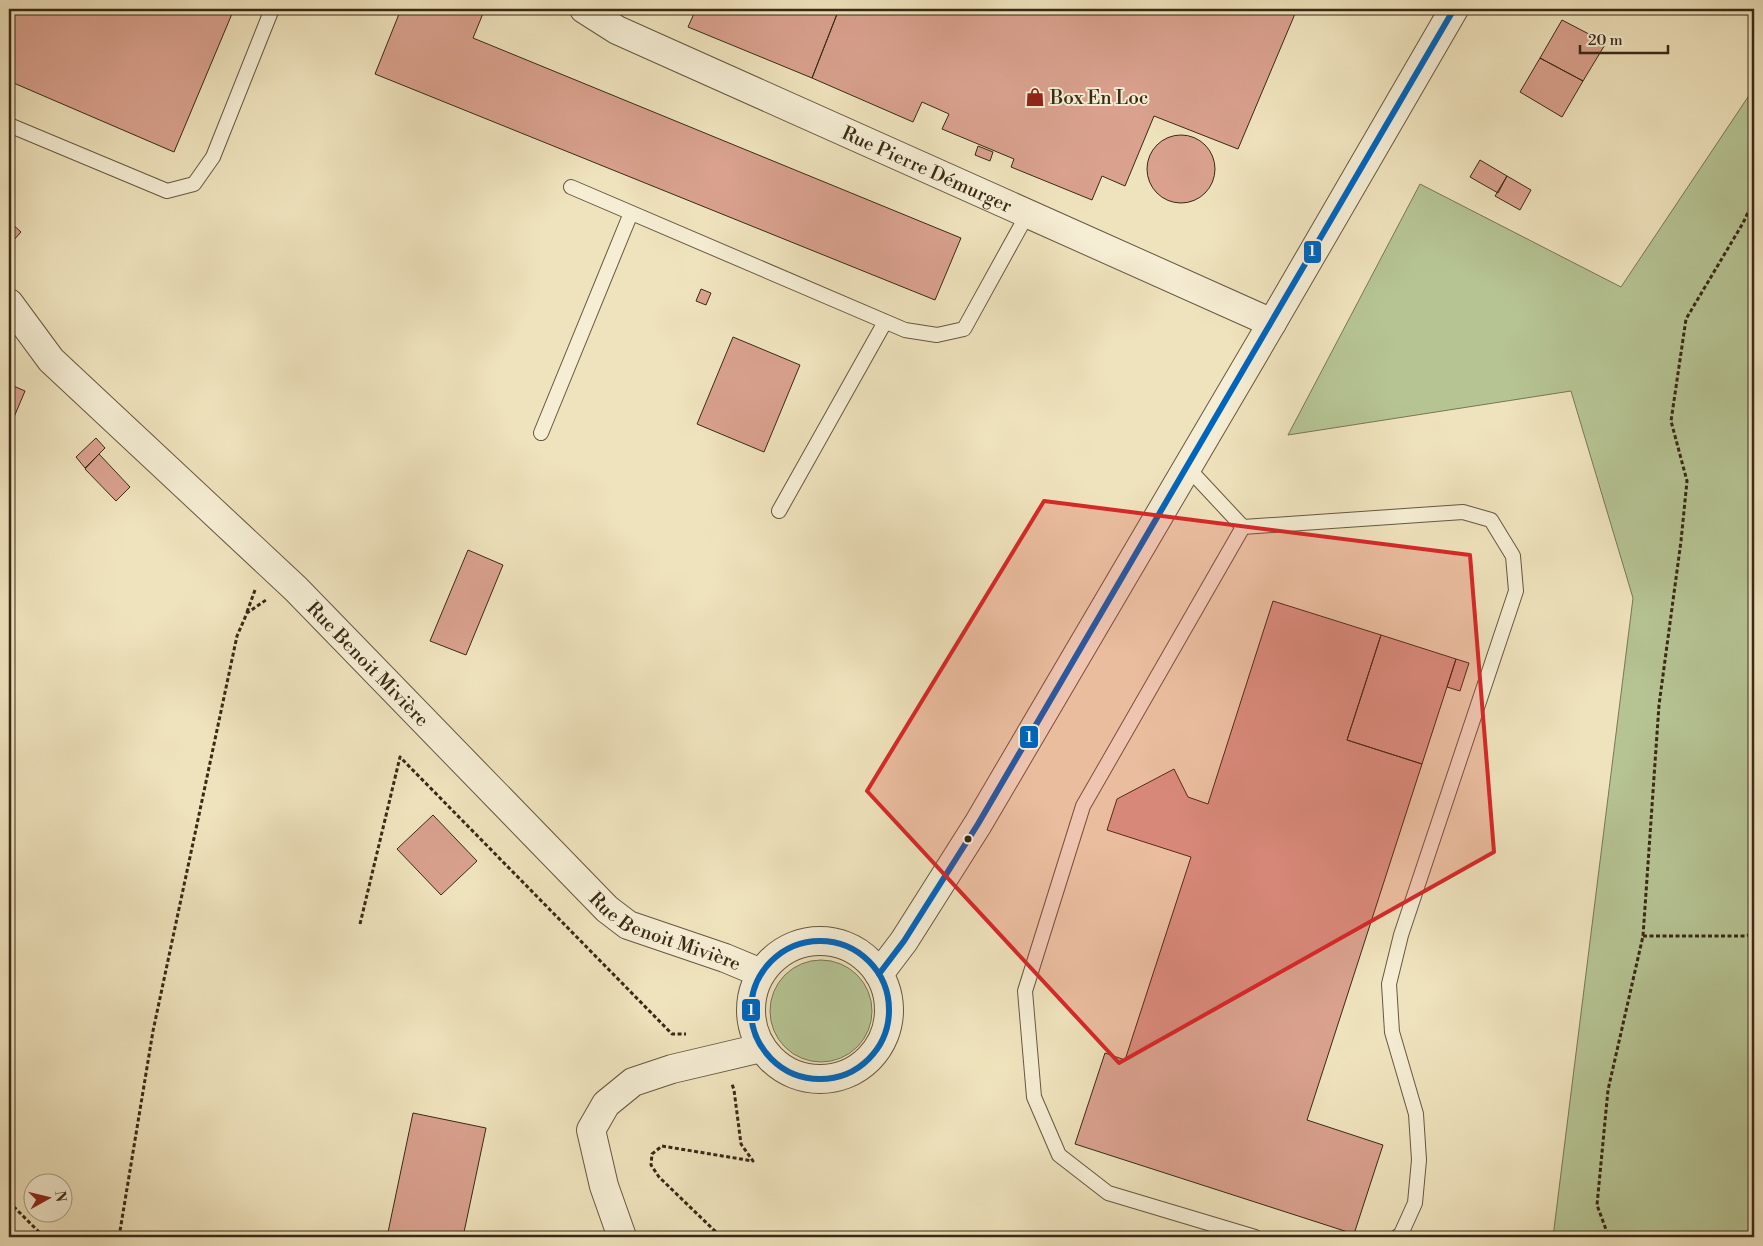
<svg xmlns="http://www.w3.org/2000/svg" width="1763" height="1246" font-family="'Libre Bodoni',serif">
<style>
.green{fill:#b6c494;stroke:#787655}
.building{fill:#d9a18e;stroke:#392916}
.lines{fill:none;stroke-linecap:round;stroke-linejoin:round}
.lane-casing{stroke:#665840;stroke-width:16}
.street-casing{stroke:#665840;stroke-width:30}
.path{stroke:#392916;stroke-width:3;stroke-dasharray:4 2.5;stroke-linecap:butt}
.lane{stroke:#f5edd4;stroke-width:14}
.street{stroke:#f5edd4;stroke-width:28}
.bus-1-casing{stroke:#f5edd4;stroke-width:10}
.bus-1{stroke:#0065bd;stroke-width:6}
.marked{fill:#d62828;fill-opacity:0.2;stroke:#d62828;stroke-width:4;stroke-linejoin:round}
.bus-dot{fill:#392916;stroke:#f5edd4;stroke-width:2}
.labels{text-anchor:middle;stroke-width:4;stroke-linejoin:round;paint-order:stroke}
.poi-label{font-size:19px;fill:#392916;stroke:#f5edd4;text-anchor:start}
.street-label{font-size:19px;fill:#392916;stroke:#f5edd4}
.line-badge{stroke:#f5edd4;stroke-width:2}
.badge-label{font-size:14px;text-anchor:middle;font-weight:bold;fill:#fff}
</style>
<rect width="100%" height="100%" fill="#efe3bd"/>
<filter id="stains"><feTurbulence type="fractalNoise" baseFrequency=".004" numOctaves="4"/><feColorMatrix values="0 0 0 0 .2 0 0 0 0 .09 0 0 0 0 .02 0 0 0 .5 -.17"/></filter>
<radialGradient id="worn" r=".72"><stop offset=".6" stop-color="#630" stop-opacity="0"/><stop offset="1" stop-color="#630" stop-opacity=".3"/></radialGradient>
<!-- green -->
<path class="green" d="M1754 88V1237H1553L1633 598 1571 391 1288 435 1420 184 1621 287Z
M770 1011a51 51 0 1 1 102 0a51 51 0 1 1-102 0Z"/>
<!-- building -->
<path class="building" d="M9 9H234L174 152 9 81Z
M401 9H478L484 11 473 38 961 238 935 300 375 74Z
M696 9H839L812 78 688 27Z
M839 9H1191L1198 11 1199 9H1255L1267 14 1269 9H1297L1238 149 1154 116 1125 186 1102 176 1092 200 1011 167 1014 159 942 129 949 114 922 102 913 122 812 78Z
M1562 20 1606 43 1583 81 1540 58Z
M1540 58 1583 81 1562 117 1520 92Z
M1147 169a34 34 0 1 1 68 0a34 34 0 1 1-68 0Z
M978 146 993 152 990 161 975 155Z
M1480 160 1507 176 1498 193 1470 177Z
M1507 176 1531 190 1520 210 1495 196Z
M9 221 21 232 12 242 9 238Z
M701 289 711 293 706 305 696 301Z
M733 337 800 365 764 452 697 424Z
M9 384 25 391 9 429Z
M96 438 105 448 85 468 76 457Z
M99 454 130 487 116 501 85 469Z
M468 550 503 565 466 655 430 641Z
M1273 601 1381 635 1347 740 1422 764 1307 1120 1383 1145 1354 1234 1075 1144 1105 1053 1125 1060 1191 857 1107 830 1117 799 1174 769 1188 797 1208 804Z
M1381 635 1456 659 1422 764 1347 740Z
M1456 659 1469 663 1460 691 1447 687Z
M433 815 477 861 441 895 397 849Z
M413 1113 486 1128 463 1237H387Z"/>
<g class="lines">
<!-- lane casing -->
<g class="lane-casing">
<path id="lane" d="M9 125 167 191 194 184 213 157 272 9
M571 187 905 330 937 335 964 329 1028 213
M541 433 631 213
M1187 467 1243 527
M779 511 885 322
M1243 527 1463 512 1491 520 1513 556 1516 591 1401 935 1389 984 1392 1032 1416 1114 1419 1160 1415 1203 1401 1234 1397 1237
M1243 527 1083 806 1025 991 1034 1097 1059 1155 1108 1193 1255 1237"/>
</g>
<!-- street casing -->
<g class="street-casing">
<g id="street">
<path id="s1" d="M584 9 617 30 1272 323"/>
<path id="s2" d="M9 303 51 360 296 589 607 909 628 925 725 958 761 973"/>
<circle cx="820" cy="1010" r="69"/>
<path d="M879 974 904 941 978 824 1272 323 1454 9"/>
<path d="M622 1237 604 1186 591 1130 606 1104 633 1082 672 1069 761 1048"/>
</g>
</g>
<!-- path -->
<path class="path" d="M247 612 255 590
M360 924 400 757 672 1034H686
M1643 936H1745L1754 934
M9 1202 44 1237
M119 1237 153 1031 237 636 247 613 266 600
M717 1237 718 1234 659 1177 651 1165 652 1154 662 1146 753 1161 741 1144 734 1090 732 1084
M1614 1237 1608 1235 1597 1205 1608 1090 1643 936 1659 705 1681 541 1687 481 1671 421 1686 319 1743 223 1754 200
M1741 1237 1754 1235"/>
<!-- lane -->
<use href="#lane" class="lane"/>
<!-- street -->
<use href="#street" class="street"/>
<!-- bus-1 casing -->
<g class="bus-1-casing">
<path id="bus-1" d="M751 1010a69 69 0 1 1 138 0a69 69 0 1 1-138 0Z
M879 974 904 941 978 824 1454 9"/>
</g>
<!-- bus-1 -->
<use href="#bus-1" class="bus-1"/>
</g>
<!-- marked area -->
<path class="marked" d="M1044 501 1470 555 1494 852 1119 1063 867 791Z"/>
<!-- icons -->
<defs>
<g id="shop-bare" transform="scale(1.5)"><path d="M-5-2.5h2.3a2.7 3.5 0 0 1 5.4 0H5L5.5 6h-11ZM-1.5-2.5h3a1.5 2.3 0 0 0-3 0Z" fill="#8f2418" stroke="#f5edd4" stroke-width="2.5" paint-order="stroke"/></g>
</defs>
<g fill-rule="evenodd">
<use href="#shop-bare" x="1035" y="97"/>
</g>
<!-- markers -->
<circle class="bus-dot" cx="968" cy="839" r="4.5"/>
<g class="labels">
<!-- poi labels -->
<g class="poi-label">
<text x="1050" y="104">Box En Loc</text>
</g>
<!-- street labels -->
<g class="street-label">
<text dy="7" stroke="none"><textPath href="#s1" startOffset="379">Rue Pierre Démurger</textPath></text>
<text dy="7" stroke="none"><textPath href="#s2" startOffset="510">Rue Benoit Mivière</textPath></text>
<text dy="7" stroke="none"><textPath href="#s2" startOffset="915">Rue Benoit Mivière</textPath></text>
</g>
</g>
<g class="line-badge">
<rect x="1303" y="240" width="19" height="24" rx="5" fill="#0065bd"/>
<rect x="1019" y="725" width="20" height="24" rx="5" fill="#0065bd"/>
<rect x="741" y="998" width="20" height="24" rx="5" fill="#0065bd"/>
</g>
<g class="badge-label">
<text x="1312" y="256">1</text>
<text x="1029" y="742">1</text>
<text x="751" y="1015">1</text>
</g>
<!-- margin -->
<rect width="1763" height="1246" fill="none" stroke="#efe3bd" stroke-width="30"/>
<rect x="10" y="10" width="1743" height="1226" fill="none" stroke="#392916" stroke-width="2.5"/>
<rect x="15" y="15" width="1733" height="1216" fill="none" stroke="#392916"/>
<!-- north arrow -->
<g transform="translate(48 1198) rotate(82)"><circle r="24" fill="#f5edd4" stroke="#aa9f88"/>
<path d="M0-4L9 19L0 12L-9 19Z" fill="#8f2418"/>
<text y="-8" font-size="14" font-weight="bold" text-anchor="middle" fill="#392916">N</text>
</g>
<!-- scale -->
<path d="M1580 45v8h88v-8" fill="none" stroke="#392916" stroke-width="2.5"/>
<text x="1588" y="45" font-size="15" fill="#392916" stroke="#f5edd4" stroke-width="4" paint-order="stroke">20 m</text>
<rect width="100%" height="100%" filter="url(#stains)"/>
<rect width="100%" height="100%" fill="url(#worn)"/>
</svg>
